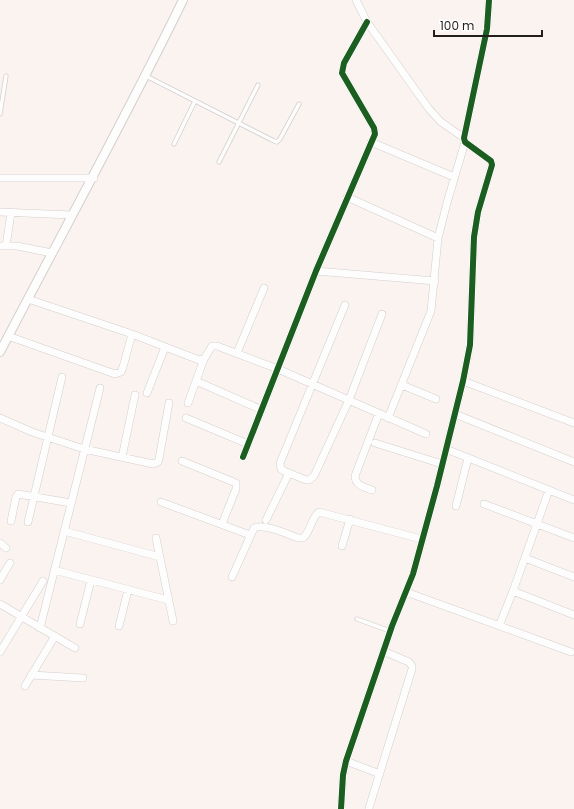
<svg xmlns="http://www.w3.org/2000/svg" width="574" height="809" font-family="Poppins,sans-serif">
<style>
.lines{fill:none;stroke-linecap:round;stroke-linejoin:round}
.service-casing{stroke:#d4cfcc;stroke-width:5}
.minor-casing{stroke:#d4cfcc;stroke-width:8}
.tertiary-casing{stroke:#d4cfcc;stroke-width:10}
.service{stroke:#fefdfd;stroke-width:3.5}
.minor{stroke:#fefdfd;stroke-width:7}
.tertiary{stroke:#fefdfd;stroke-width:8}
.cycleway-casing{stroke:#fff;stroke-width:8}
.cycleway{stroke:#1b5e20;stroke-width:6}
</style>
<rect width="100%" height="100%" fill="#faf3f0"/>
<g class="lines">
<!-- service casing -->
<g class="service-casing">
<path id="service" d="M146 76 274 141 277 142 280 139 299 104
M0 114 6 76
M174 144 195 101
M219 162 258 85
M357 619 390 631"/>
</g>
<!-- minor casing -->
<g class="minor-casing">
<path id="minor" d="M356 0 367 22 429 109 441 122 464 138
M371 142 454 177
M0 178H94
M347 197 438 238
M0 212 72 215
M0 246H17L52 253
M6 246 11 213
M316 271 435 281
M28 299 132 334 199 360 204 359 212 346H217L278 369 426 434
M345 305 280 463 281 469 284 471 306 480H309L314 476 349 400 382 314
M8 336 115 374 121 372 123 367 132 334
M237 353 264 288
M196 381 262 410
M463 381 574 423
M402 385 436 399
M147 393 165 347
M188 403 204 359
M455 414 574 462
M0 418 32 432 84 449 153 464 158 462 159 459 169 403
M186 418 248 444
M388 418 431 311 438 238 447 203 465 142
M375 443 442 464
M446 449 574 500
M122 457 135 395
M243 457 316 271 375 134 374 128 342 73 344 63 367 22
M182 461 236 483V489L222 524
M372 490C365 487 355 486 355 476L379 413
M549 490 513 591 574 615
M161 502 250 535
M484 504 574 538
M456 506 468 458
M266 520 289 473
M11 521 16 497 18 494 71 503
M28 522 62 377
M64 531 160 557
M156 538 173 621
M0 543 6 548
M342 546 350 519
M525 558 574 577
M54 570 168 600
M232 577 254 528C264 523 287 534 298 538H303C311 531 311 518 319 512L421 539
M0 580 10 563
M406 592 571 652
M0 604 75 648
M80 624 91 580
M119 626 128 590
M499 626 513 591
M40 628 100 388
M0 652 43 581
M31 675 83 678
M25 686 55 636
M346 761 380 774
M369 808 412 669V666L409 662 383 651
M341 809 343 775 346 761 392 626 413 574 437 486 463 381 470 345 474 237 478 212 492 165 491 161 465 142 464 138 487 29 489 0"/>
</g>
<!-- tertiary casing -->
<g class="tertiary-casing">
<path id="tertiary" d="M0 352C61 235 125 119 183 0"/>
</g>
<!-- service -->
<use href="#service" class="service"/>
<!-- minor -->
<use href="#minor" class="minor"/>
<!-- tertiary -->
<use href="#tertiary" class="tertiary"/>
<!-- cycleway casing -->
<g class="cycleway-casing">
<path id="cycleway" d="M243 457 316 271 375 134 374 128 342 73 344 63 367 22
M341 809 343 775 346 761 392 626 413 574 437 486 463 381 470 345 474 237 478 212 492 165 491 161 465 142 464 138 487 29 489 0"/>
</g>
<!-- cycleway -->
<use href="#cycleway" class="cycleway"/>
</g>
<!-- scale -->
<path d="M434 30v6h108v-6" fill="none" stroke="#221e1c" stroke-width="2"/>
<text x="440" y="30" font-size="12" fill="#221e1c" stroke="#ffffff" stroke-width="3" paint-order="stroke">100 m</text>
</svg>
